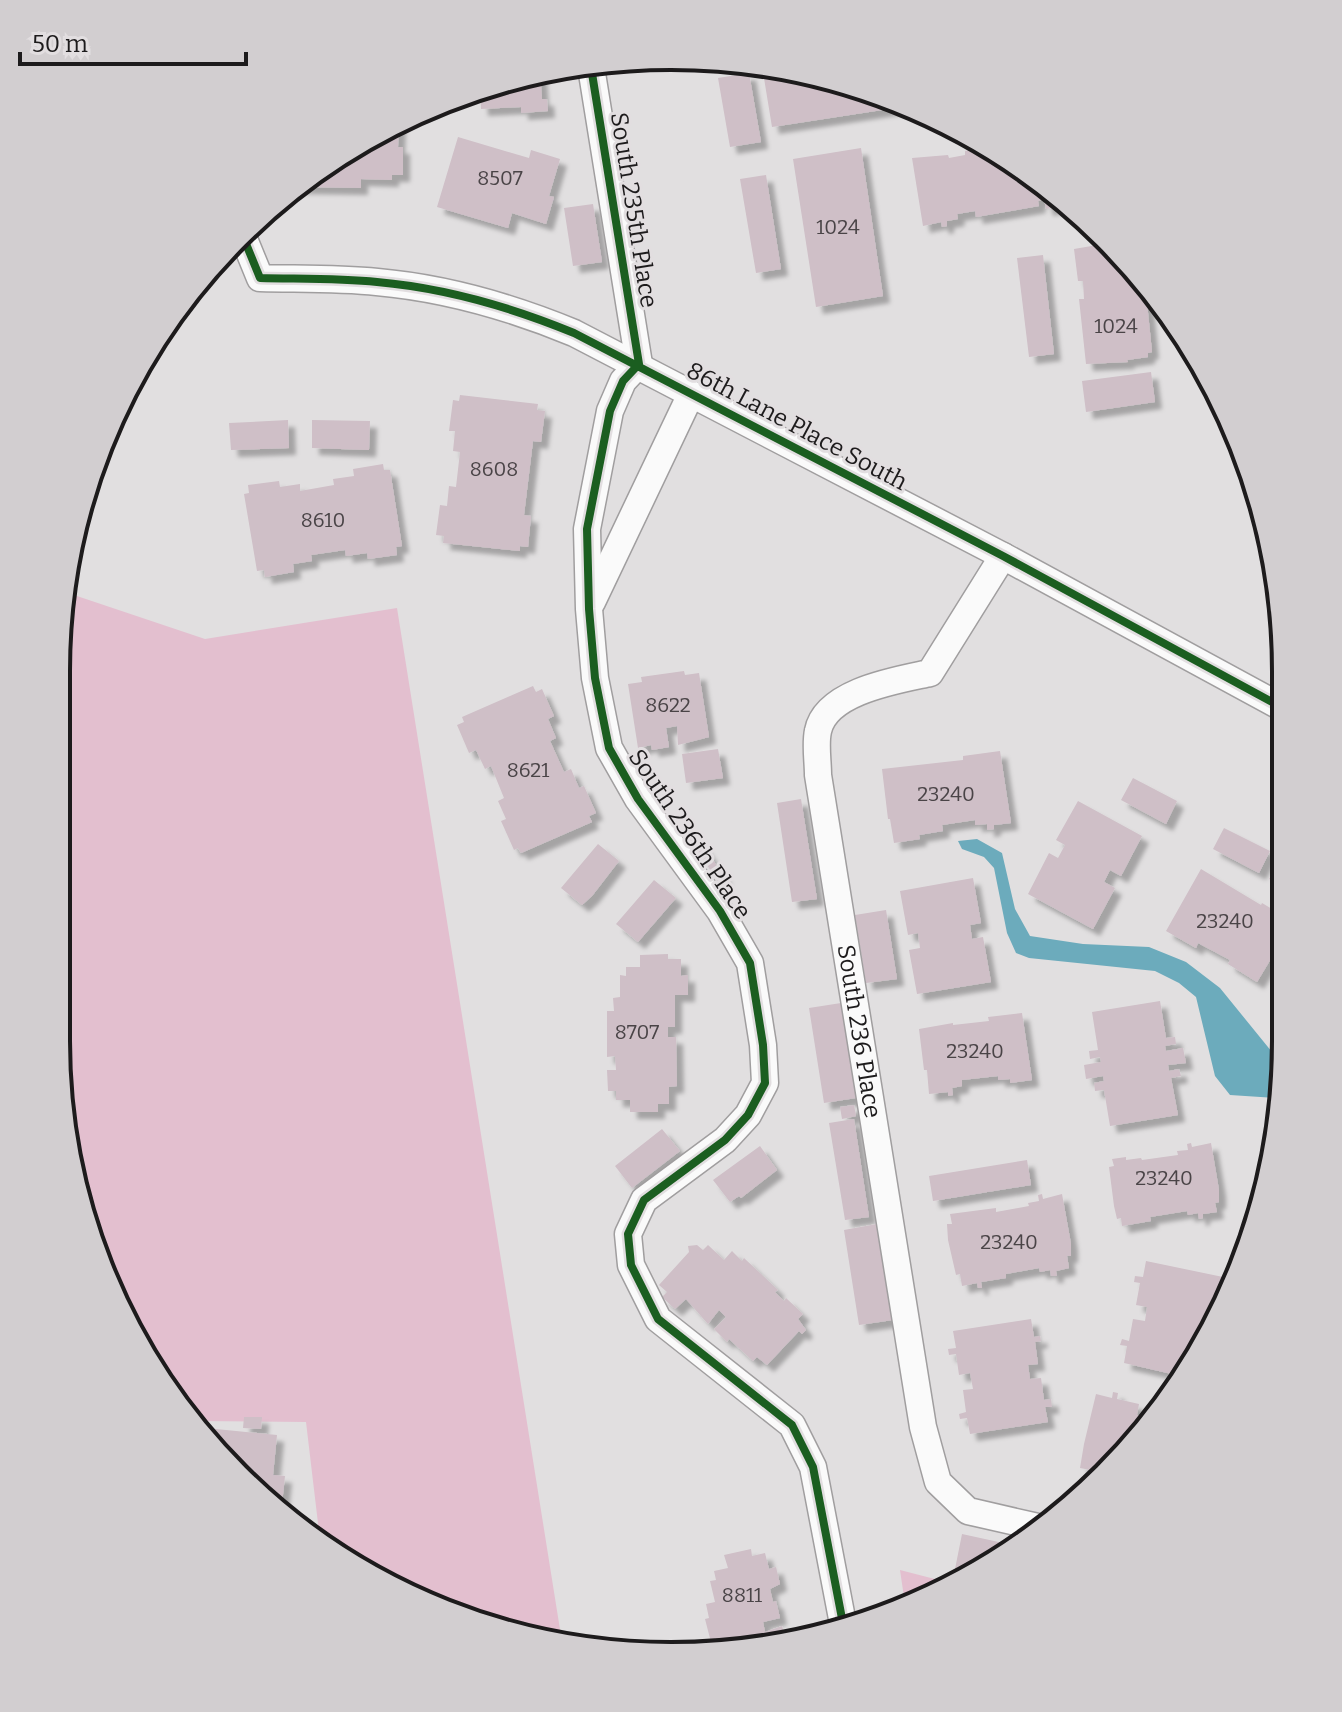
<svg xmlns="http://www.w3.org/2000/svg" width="1342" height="1712" font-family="Bitter,serif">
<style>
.green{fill:#e3bfcf}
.water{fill:#6cabbc}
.building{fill:#cfbfc7;filter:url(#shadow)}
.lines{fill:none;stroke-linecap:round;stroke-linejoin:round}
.street-casing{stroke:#a09e9f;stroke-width:29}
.street{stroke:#fafafa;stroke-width:26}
.cycleway-casing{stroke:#e2dee0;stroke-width:13}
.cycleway{stroke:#1b5e20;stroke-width:8}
.labels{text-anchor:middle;stroke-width:6;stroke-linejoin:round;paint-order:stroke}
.number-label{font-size:20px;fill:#4a4447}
.street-label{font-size:24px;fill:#1d1b1c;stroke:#e2dee0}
.rim{fill:none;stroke:#1d1b1c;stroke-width:4}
</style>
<defs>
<filter id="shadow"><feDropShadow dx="7" dy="7" stdDeviation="2" flood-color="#0004"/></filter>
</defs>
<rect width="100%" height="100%" fill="#e1dfe0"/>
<!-- green -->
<path class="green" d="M65 592 205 639 397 608 562 1642 512 1635 364 1574 320 1540 306 1422 194 1421 139 1349 77 1201 56 1041 57 631Z
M900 1570 954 1584 905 1604Z"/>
<!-- water -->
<path class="water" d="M977 839 1002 853 1015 909 1030 936 1083 944 1149 947 1186 962 1220 988 1276 1057 1275 1098 1230 1095 1215 1076 1196 997 1179 983 1155 971 1029 958 1016 953 1007 933 994 868 984 857 962 849 958 841Z"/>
<!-- building -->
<path class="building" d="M762 66 830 77 908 106 772 127Z
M540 73 542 99H547L548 111 521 113V107L481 109 480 87Z
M749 73 761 142 730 147 718 78Z
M399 123 398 147H403V175H392V180L361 179V188L296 187 363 139Z
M458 137 529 158 531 150 560 159 549 196 554 197 546 224 512 213 508 228 437 207Z
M988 147 1045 183 1069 205 1046 209 1044 199 1038 201 1039 206 976 217 975 211 957 214 958 219 947 221V226L942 227 941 222 923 226 912 158 948 155 949 158 965 155V151Z
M861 148 883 296 816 307 793 159Z
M766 175 781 269 756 273 740 179Z
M593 204 602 262 573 266 564 208Z
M1109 243 1141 276 1142 293H1146L1152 352 1148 353V357L1127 360 1128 362 1086 364 1079 299H1084L1083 281H1078L1074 249Z
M1043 255 1054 354 1029 357 1017 258Z
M1151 372 1155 402 1086 412 1082 381Z
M460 395 538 404 537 410 545 411 541 442 533 441 524 515 531 516 528 547 520 546V551L443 543 444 536 436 535 440 505 447 506 449 486 456 487 460 452 453 451 455 431H449L453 400 459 401Z
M288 420 289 448 231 450 229 423Z
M312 420 370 421 369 450 312 448Z
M383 464 384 470H390L402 546 396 547 397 555 368 559 367 553 346 556 345 550 311 555 312 561 293 564 294 572 265 577 264 570 257 571 244 494 249 493 248 485 279 481 280 487 300 484V491L334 485 333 479 354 476 353 469Z
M684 671 685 675 699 673 709 737 678 745 677 726 666 728 669 747 652 750 651 745 638 748 628 684 642 682 641 677Z
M533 686 536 692 542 689 554 716 548 719 556 738 550 741 564 772 571 769 579 788 584 786 596 813 589 816 592 822 521 853 518 848 514 850 501 821 506 819 498 801 504 798 491 766 485 769 476 750 469 753 457 725 464 722 462 717Z
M718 749 723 778 686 783 682 754Z
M1000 751 1011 823 994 825V829L987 830V824L975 825V820L942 825 943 831 919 835 920 839 894 843 890 819H888L882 769 963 760V756Z
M1133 778 1177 801 1166 824 1121 800Z
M801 799 817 899 792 902 777 803Z
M1078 801 1142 836 1121 876 1110 870 1104 882 1115 888 1093 929 1028 894 1049 853 1058 858 1065 845 1056 840Z
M1224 828 1270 851 1259 873 1213 849Z
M693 830 725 878 719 883 687 835Z
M598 844 619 861 592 896 582 905 561 888Z
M1280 857V885L1269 879Z
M1201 869 1261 905 1262 903 1272 909 1275 903 1279 905 1277 910 1279 911 1278 947 1257 982 1228 964 1230 960 1198 943 1196 948 1166 931Z
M973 878 981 923 970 925 972 939 983 937 991 982 917 994 909 950 920 948 918 933 908 935 900 891Z
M654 880 676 898 638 942 616 924Z
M886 910 897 979 866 983 855 915Z
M668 954V959H681V976L688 975V995H675V1027H668V1037H676L677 1086 669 1087V1104H658V1112H630V1100H616V1091H608L607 1070H616L615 1056 607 1057V1011H614L613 998 620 997V975L626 976V967H640V955Z
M1160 1001 1166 1038 1175 1037 1176 1044 1165 1046 1166 1051 1183 1048 1186 1063 1168 1065 1169 1071 1179 1069 1181 1076 1171 1078 1178 1115 1110 1126 1104 1090 1095 1091 1094 1083 1104 1081 1103 1076 1086 1079 1084 1065 1101 1062 1100 1057 1090 1059 1089 1051 1098 1050 1092 1012Z
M841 1003 856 1098 824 1103 809 1008Z
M1022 1013 1032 1080 1010 1083V1079L998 1080V1076L962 1080V1086L952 1088 953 1095 948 1096V1092L929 1094 927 1070H924L919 1029 953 1023V1025L989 1021 988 1017Z
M854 1105 856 1116 842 1119 840 1107Z
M854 1119 869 1217 845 1220 829 1123Z
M662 1129 680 1151 632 1188 615 1166Z
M1191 1143 1192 1147 1211 1143 1219 1190V1202L1215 1203 1217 1212 1203 1214V1218L1199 1219 1198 1213 1188 1215 1187 1211 1150 1217 1151 1221 1122 1226 1121 1218 1117 1219 1114 1206 1109 1167 1114 1166 1112 1159 1126 1157V1160L1141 1158 1142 1160 1178 1155 1177 1151 1188 1150 1187 1144Z
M760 1146 777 1170 741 1198 739 1196 730 1202 713 1180Z
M1027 1160 1031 1185 933 1201 929 1176Z
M1262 1181 1268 1183 1263 1196 1259 1195Z
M1042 1194 1043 1199 1062 1194 1071 1244V1256H1067L1069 1268 1056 1271 1057 1276H1051L1050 1270 1040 1272 1039 1268 1006 1274V1278L981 1282 982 1288H978L977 1283 962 1286 960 1274 956 1275 948 1240 947 1224H952L950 1214 996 1208V1212L1029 1206 1028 1203 1039 1201 1038 1195Z
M877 1224 893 1320 859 1325 844 1230Z
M697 1245 703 1250 708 1245 724 1260 732 1251 742 1261 744 1258 778 1290 775 1292 784 1301 786 1298 803 1314 798 1319 806 1330 802 1334 799 1331 767 1365 757 1357 753 1361 729 1339 727 1342 714 1329 726 1317 719 1310 708 1324 686 1299 675 1309 662 1297 667 1292 659 1285 689 1252 688 1246Z
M1146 1261 1223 1277 1220 1295 1226 1296 1225 1301 1218 1300 1214 1322 1202 1319 1200 1333 1208 1335 1185 1377 1124 1363 1127 1346 1120 1345 1122 1339 1129 1341 1133 1319 1145 1321 1147 1307 1136 1305 1140 1283 1134 1282 1135 1276 1143 1277Z
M1031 1319 1034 1337 1040 1336 1041 1341 1035 1342 1038 1364 1028 1365 1030 1379 1041 1378 1044 1400 1051 1399 1052 1407H1045L1048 1422 970 1434 967 1418 960 1419 959 1414 966 1412 963 1390 973 1389 970 1373 959 1375 956 1354 949 1355 948 1349 956 1348 953 1331Z
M1113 1392 1118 1393 1117 1399 1139 1404 1137 1415 1151 1418 1154 1407 1160 1408 1099 1478 1095 1477 1096 1471 1080 1468 1084 1444 1096 1394 1112 1398Z
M244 1417H262L261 1429 243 1428Z
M206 1428 277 1435 273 1475 285 1476 282 1504 272 1503 236 1476 205 1435Z
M962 1534 1017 1546 978 1574 955 1569Z
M751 1549 752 1556 765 1553 769 1569 776 1567 780 1584 770 1589 773 1602 776 1601 780 1618 763 1622 765 1632 782 1626 786 1641 713 1650 705 1619 709 1618 706 1604 715 1602 710 1581 716 1580 714 1571 728 1568 724 1555Z"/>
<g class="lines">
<!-- street casing -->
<g class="street-casing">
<g id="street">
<path d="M590 61 639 364 623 381 610 411 587 529 589 609 595 678 609 748 638 799 720 911 750 963 763 1045 765 1083 748 1115 725 1140 644 1200 628 1234 631 1265 658 1319 792 1425 813 1467 844 1629"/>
<path d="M242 234 260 278C299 279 339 278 377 282 445 288 511 307 574 333L1003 556 1283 708"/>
<path id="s1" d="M1003 556 930 673C898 680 826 691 818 731 815 744 818 761 818 775L923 1427 938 1482 968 1511 1042 1528"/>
<path d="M592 602 691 394"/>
</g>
</g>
<!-- street -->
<use href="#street" class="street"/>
<!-- cycleway casing -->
<g class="cycleway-casing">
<path id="cycleway" d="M590 61 639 364 623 381 610 411 587 529 589 609 595 678 609 748 638 799 720 911 750 963 763 1045 765 1083 748 1115 725 1140 644 1200 628 1234 631 1265 658 1319 792 1425 813 1467 844 1629
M242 234 260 278C299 279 339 278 377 282 445 288 511 307 574 333L1003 556 1283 708"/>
</g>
<!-- cycleway -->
<use href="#cycleway" class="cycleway"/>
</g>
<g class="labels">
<!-- number labels -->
<g class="number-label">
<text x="500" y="185">8507</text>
<text x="838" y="234">1024</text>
<text x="1116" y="333">1024</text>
<text x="494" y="476">8608</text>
<text x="323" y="527">8610</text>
<text x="668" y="712">8622</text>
<text x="528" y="777">8621</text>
<text x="946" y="801">23240</text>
<text x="1225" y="928">23240</text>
<text x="637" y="1039">8707</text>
<text x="975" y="1058">23240</text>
<text x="1164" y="1185">23240</text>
<text x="1009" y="1249">23240</text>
<text x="742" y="1602">8811</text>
</g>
<!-- street labels -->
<g class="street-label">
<text transform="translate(634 210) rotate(81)" y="8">South 235th Place</text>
<text transform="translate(797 426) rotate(28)" y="8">86th Lane Place South</text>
<text transform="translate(690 834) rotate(56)" y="8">South 236th Place</text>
<text dy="8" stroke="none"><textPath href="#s1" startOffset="574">South 236 Place</textPath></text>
</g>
</g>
<!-- crop -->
<path d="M0 0H1342V1712H0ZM671 70H671A601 601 0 0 1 1272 671V1041A601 601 0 0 1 671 1642H671A601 601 0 0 1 70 1041V671A601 601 0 0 1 671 70Z" fill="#d2ced0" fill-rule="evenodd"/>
<path class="rim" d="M671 70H671A601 601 0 0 1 1272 671V1041A601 601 0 0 1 671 1642H671A601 601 0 0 1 70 1041V671A601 601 0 0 1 671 70Z"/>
<!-- scale -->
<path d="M20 52v12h226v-12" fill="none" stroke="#1d1b1c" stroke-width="4"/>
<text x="32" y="52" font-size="24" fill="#1d1b1c" stroke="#e2dee0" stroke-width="6" paint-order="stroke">50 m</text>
</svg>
